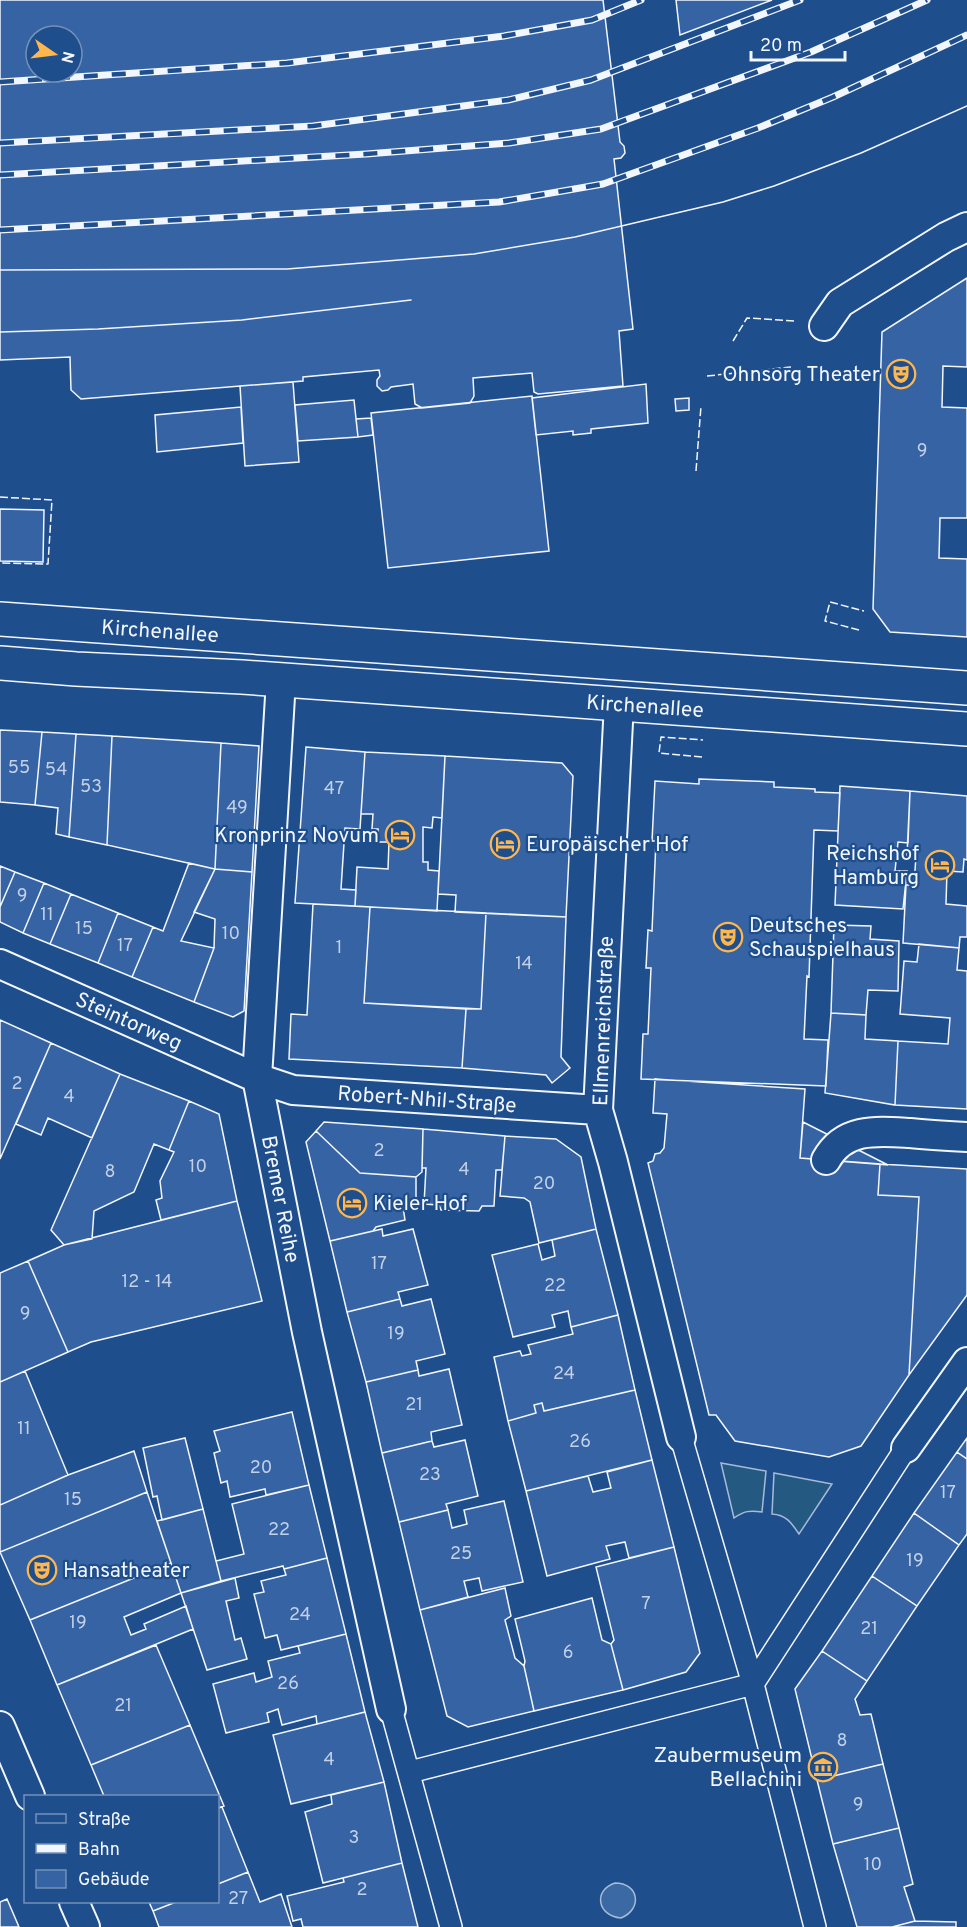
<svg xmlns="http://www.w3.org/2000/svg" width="967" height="1927" font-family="Overpass,sans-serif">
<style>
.green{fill:#245a82;stroke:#a8bbd7;stroke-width:1.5}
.water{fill:#3b69a3;stroke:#a8bbd7;stroke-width:1.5}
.building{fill:#3563a3;stroke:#f2f6ff;stroke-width:1.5;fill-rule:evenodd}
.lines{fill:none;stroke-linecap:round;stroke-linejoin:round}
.pedestrian-casing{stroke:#f2f6ff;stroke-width:24}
.minor-casing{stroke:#f2f6ff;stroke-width:32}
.tertiary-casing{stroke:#f2f6ff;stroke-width:36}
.pedestrian{stroke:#1f4e8c;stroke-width:21}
.minor{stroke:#1f4e8c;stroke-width:28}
.tertiary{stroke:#1f4e8c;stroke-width:33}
.tram{stroke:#f2f6ff;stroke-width:1.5}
.rail-casing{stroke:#f2f6ff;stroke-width:7}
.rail{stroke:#1f4e8c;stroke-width:4.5;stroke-dasharray:14;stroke-linecap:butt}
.fence{stroke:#f2f6ff;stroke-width:1.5;stroke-dasharray:8 3;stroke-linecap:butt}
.labels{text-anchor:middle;stroke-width:4.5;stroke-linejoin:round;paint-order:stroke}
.number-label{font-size:18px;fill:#c3d1e8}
.poi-label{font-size:21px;fill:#f2f6ff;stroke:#1f4e8c;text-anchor:end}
.street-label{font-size:21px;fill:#f2f6ff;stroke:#1f4e8c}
</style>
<rect width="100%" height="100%" fill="#1f4e8c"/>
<!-- green -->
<path class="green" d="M721 1463 766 1471 762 1512C750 1510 744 1511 734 1518Z
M774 1473 832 1484 799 1534C791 1522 786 1515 772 1514Z"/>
<!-- water -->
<path class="water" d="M615 1883C639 1883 643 1909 621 1918 597 1916 593 1890 615 1883Z"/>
<!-- building -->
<path class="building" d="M0 0H603L620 142 624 146 625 153 621 158 614 159 633 329 619 331 623 386 538 394 534 392 532 373 473 378 474 396 470 403 422 408 415 404 413 384 391 387 388 390 382 391 377 386V380L380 376 379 370 303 377V381L81 399 71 390 70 357 0 360ZM36 36H72V72H36Z
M676 0H772L680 35Z
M967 278V367L943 366 942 407 967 408V518H940L939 558 967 559V637L890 632 873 609 882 332Z
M293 382 299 462 245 466 240 386Z
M646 384 648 423 591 429V433L573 435V431L536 435 532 398Z
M532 396 549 551 388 568 371 413Z
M689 398V410L676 411 675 399Z
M354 400 358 437 298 441 295 405Z
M241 407 243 443 157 452 155 415Z
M371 418 373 435 358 437 356 419Z
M0 509 44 510 43 562 0 561Z
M0 730 42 732 35 805 0 802Z
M42 732 76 734 69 837 56 834 58 808 35 805Z
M76 734 112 736 107 845 69 837Z
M112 736 221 743 215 869 107 845Z
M221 743 259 746 252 872 215 869Z
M306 747 365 752 360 829 345 828 341 889 356 890 355 906 295 903Z
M365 752 445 756 442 818 433 817 432 828 423 827V862H428V870L439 871 437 911 355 906 357 867 388 869 389 842H378V829H372L373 814H361Z
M445 756 562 763 573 776 566 917 455 912 456 895 438 894Z
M699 779 774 782V787L815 789V792L840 793 838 831 814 830 809 977 807 976 804 1039 828 1040 826 1086 641 1079 643 1034H648L651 968H646L648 930 652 931 656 841H652L655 781 699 784Z
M840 786 910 791 908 843 898 842 895 871H907L903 909 835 905Z
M910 791 967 796V860L964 859 963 872 947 871 946 904 967 906V937H960L959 948 903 943 906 885H914L916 856 907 855Z
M189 863 215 869 181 941 214 948 194 1002 132 977 153 927 163 931Z
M0 866 15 872 0 907Z
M215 869 252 872 244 1011 233 1017 194 1002 214 948 215 919 194 912Z
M15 872 44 883 23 933 0 922V907Z
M44 883 71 894 50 944 23 933Z
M71 894 118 913 98 963 50 944Z
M313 904 370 907 364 1003 466 1009 462 1068 289 1059 291 1014 307 1015Z
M370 907 486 913 481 1009 364 1003Z
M118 913 153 927 132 977 98 963Z
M486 913 566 917 561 1057 570 1068 552 1083 546 1075 462 1068 466 1009H481Z
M834 925 871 926 870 939 899 941 898 991 868 990 866 1015 831 1013Z
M919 944 959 948 957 970 967 971V1109L895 1105 898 1041 948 1044 950 1018 900 1014 904 961 917 962Z
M831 1013 866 1015 865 1039 898 1041 895 1105 825 1093Z
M0 1020 51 1043 0 1159Z
M51 1043 120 1074 92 1138 48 1118 41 1135 16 1124Z
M120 1074 189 1101 169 1150 154 1144 134 1192 94 1211 92 1239 64 1245 51 1230Z
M655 1079 805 1089 800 1158 880 1164 878 1195 919 1197 909 1375 861 1446 829 1457 735 1441 716 1415H709L648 1163 653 1161 655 1154 660 1153 664 1148 667 1114 653 1113Z
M189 1101 219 1114 237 1201 161 1220 156 1200 162 1198 160 1181 174 1152 169 1150Z
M324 1122 423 1129 422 1172 416 1177 360 1173 316 1131Z
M803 1122 888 1165 800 1158Z
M423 1129 505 1136 502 1170H496L494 1206H482L479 1211 441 1210 439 1205 424 1204 426 1168H422Z
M316 1131 360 1173 416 1177V1208L403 1207 405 1220 376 1227 373 1231 330 1241 306 1142Z
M505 1136 556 1139 581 1157 596 1229 539 1243 530 1202 524 1198 500 1196Z
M880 1164 967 1169V1295L909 1375 919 1197 878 1195Z
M237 1201 262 1301 91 1342 68 1352 28 1261 64 1245Z
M382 1229 383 1236 413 1229 428 1285 398 1292 400 1299 347 1312 330 1241Z
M596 1229 618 1315 571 1327 568 1311 552 1315 555 1327 513 1337 492 1255 538 1244 542 1260 555 1256 552 1240Z
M28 1261 68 1352 0 1382V1273Z
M400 1299 402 1306 431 1299 445 1354 416 1361 418 1370 366 1382 347 1312Z
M618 1315 635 1390 544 1411 542 1403 534 1405 536 1413 508 1421 494 1357 520 1351 522 1356 531 1354 528 1345 573 1334 571 1327Z
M449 1369 462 1425 431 1432 432 1441 382 1453 366 1382 418 1370 419 1376Z
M25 1371 68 1475 0 1505V1382Z
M635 1390 652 1460 526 1491 508 1421 536 1413 534 1405 542 1403 544 1411Z
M292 1412 309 1485 266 1495 265 1489 230 1497 227 1481 221 1483 214 1453 220 1451 214 1431Z
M185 1438 203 1509 162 1520 157 1496 153 1497 143 1448Z
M967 1438V1459L957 1452Z
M465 1440 478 1496 446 1504 448 1510 399 1522 382 1453 432 1441 434 1447Z
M134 1451 147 1492 0 1552V1505L68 1475Z
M957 1452 967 1459V1534L959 1545 914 1513Z
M652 1460 674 1547 629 1558 625 1542 606 1546 610 1559 547 1576 526 1491 588 1476 593 1492 611 1488 607 1472Z
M309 1485 327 1558 284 1569 283 1566 221 1581 216 1561 244 1554 232 1504Z
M147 1492 171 1563 30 1620 0 1552Z
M504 1501 523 1582 482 1591 479 1578 464 1581 468 1597 420 1610 399 1522 448 1510 452 1528 467 1524 464 1510Z
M203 1509 221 1581 181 1593 157 1521Z
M914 1513 959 1545 917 1606 872 1576Z
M674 1547 700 1653 686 1672 623 1690 611 1644 614 1640 596 1567Z
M327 1558 346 1634 281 1650 277 1635 265 1638 254 1594 264 1592 261 1581 286 1575 284 1569Z
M171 1563 181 1593 124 1617 131 1635 146 1629 144 1624 186 1606 193 1629 57 1685 30 1620Z
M872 1576 917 1606 867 1681 822 1651Z
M235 1578 239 1598 226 1601 235 1640 241 1638 247 1659 207 1670 181 1593Z
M505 1588 511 1616 505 1620 515 1658 524 1666 534 1711 468 1727 447 1716 420 1610Z
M592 1598 602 1640 611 1644 623 1690 534 1711 524 1666 525 1661 515 1619Z
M346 1634 365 1712 317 1724 316 1716 282 1725 278 1709 267 1713 269 1722 226 1733 213 1684 254 1673 256 1682 272 1677 268 1661 300 1653 298 1646Z
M156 1645 190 1725 91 1765 57 1685Z
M822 1651 867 1681 855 1699 860 1715 871 1714 883 1764 817 1780 795 1689Z
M365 1712 384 1782 291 1804 273 1735Z
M190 1725 224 1806 218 1808V1796H104L91 1765Z
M883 1764 899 1828 833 1844 817 1780Z
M384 1782 402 1863 323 1883 305 1812 332 1804 331 1795Z
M222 1807 248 1872 218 1884V1808Z
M899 1828 913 1884 904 1887 915 1921 892 1927H857L833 1844Z
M402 1863 418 1927H303L301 1919 293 1921 287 1896 344 1882 343 1878Z
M248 1872 260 1902 281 1894 292 1927H159L153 1911 176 1902H218V1884Z
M7 1899 19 1927H0V1902Z
M149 1902H176L153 1911Z
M915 1921 956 1922V1927H892Z"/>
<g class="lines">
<!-- pedestrian casing -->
<g class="pedestrian-casing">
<path id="pedestrian" d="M391 1709 451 1927
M410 1772 753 1684 681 1437
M815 1927 753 1684 906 1448"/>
</g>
<!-- minor casing -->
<g class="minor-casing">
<path id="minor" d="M824 326 840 303 946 237 967 227
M281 680 257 1078 307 1332 391 1709
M619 703 598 1110 613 1162 681 1437
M0 964 257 1078 293 1090 598 1110
M826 1160C844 1127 878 1131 910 1133 929 1135 948 1136 967 1137
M906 1448 967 1362
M0 1726 30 1796
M74 1902 85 1927"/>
</g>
<!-- tertiary casing -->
<g class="tertiary-casing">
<path id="tertiary" d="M0 619 967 688
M0 663 76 669 242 677 967 729"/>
</g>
<!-- pedestrian -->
<use href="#pedestrian" class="pedestrian"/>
<!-- minor -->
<use href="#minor" class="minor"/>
<!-- tertiary -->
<use href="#tertiary" class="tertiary"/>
<!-- tram -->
<path class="tram" d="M0 270 287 269 474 254 575 237 723 202 774 186 861 153 967 106
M0 332 98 329 242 320 411 300"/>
<!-- rail casing -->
<g class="rail-casing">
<path id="rail" d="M0 82 287 63 504 36 592 20 641 0
M0 143 313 126 508 100 591 80 800 0
M0 175 366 154 509 143 601 129 811 52 927 0
M0 230 499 202 603 184 758 128 833 97 967 35"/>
</g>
<!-- rail -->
<use href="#rail" class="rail"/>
<!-- fence -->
<path class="fence" d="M733 341 747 318 796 321
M707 376 791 367
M696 471 701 406
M0 497 52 500 48 564 0 563
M859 630 825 621 830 602 864 611
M702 757 659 753 661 737 703 740"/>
</g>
<!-- icons -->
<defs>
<g id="theatre-ring" transform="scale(1.5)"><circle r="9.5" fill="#1f4e8c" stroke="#ffb74d" stroke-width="1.5"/><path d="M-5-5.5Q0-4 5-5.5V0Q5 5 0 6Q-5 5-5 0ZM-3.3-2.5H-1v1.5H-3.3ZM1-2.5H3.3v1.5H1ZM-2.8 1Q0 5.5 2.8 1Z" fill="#ffb74d"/></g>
<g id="hotel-ring" transform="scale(1.5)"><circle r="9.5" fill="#1f4e8c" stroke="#ffb74d" stroke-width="1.5"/><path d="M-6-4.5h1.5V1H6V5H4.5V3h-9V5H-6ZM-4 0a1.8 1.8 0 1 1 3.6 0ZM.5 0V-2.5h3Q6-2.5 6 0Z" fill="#ffb74d"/></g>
<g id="museum-ring" transform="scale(1.5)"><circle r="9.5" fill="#1f4e8c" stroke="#ffb74d" stroke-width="1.5"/><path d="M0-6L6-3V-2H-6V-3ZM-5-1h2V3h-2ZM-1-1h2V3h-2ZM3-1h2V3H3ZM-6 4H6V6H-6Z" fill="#ffb74d"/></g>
</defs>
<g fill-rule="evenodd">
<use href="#theatre-ring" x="901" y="374"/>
<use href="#hotel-ring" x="400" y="835"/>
<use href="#hotel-ring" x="505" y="844"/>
<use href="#hotel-ring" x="940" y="865"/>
<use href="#theatre-ring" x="728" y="937"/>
<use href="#hotel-ring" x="352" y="1203"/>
<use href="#theatre-ring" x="42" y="1570"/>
<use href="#museum-ring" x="823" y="1767"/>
</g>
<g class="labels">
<!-- number labels -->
<g class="number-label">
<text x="922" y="456">9</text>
<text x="19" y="773">55</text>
<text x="56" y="775">54</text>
<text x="91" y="792">53</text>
<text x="334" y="794">47</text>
<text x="237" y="813">49</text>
<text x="22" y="901">9</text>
<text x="47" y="920">11</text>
<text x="84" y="934">15</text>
<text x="231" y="939">10</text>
<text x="125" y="951">17</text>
<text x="339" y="953">1</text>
<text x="524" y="969">14</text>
<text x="17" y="1089">2</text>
<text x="69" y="1102">4</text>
<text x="379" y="1156">2</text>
<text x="198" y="1172">10</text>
<text x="464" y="1175">4</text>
<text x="110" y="1177">8</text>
<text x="544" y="1189">20</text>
<text x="379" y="1269">17</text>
<text x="147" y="1287">12 - 14</text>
<text x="555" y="1291">22</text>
<text x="25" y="1319">9</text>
<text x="396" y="1339">19</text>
<text x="564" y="1379">24</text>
<text x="414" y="1410">21</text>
<text x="24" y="1434">11</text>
<text x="580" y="1447">26</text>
<text x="261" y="1473">20</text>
<text x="430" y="1480">23</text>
<text x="948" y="1498">17</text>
<text x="73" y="1505">15</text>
<text x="279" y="1535">22</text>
<text x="461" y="1559">25</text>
<text x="915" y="1566">19</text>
<text x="646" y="1609">7</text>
<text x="300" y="1620">24</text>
<text x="78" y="1628">19</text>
<text x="869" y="1634">21</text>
<text x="568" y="1658">6</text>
<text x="288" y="1689">26</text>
<text x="123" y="1711">21</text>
<text x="842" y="1746">8</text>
<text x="329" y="1765">4</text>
<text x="858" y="1810">9</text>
<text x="354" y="1843">3</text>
<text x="873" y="1870">10</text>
<text x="362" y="1895">2</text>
<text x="238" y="1904">27</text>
</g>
<!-- poi labels -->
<g class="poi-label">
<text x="880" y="381">Ohnsorg Theater</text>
<text x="379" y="842">Kronprinz Novum</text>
<text x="526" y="851" text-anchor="start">Europäischer Hof</text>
<text x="919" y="860">Reichshof<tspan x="919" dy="24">Hamburg</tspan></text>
<text x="749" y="932" text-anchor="start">Deutsches<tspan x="749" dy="24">Schauspielhaus</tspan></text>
<text x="373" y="1210" text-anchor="start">Kieler Hof</text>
<text x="63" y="1577" text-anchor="start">Hansatheater</text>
<text x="802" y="1762">Zaubermuseum<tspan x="802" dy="24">Bellachini</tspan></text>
</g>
<!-- street labels -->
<g class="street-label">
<text transform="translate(160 631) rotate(4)" y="7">Kirchenallee</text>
<text transform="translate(645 706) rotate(4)" y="7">Kirchenallee</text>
<text transform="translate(129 1021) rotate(24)" y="7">Steintorweg</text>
<text transform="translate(603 1021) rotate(-88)" y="7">Ellmenreichstraße</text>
<text transform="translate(427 1099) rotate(4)" y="7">Robert-Nhil-Straße</text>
<text transform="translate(281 1199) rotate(79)" y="7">Bremer Reihe</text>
</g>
</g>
<!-- legend -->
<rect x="24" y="1795" width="195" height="108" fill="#1f4e8c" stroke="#7391ba" stroke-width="1.5"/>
<rect x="36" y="1814" width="30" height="9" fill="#1f4e8c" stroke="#7391ba" stroke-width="1.5"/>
<text x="78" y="1825" font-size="18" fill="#f2f6ff">Straße</text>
<rect x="36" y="1844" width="30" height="9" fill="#f2f6ff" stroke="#7391ba" stroke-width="1.5"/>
<text x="78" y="1855" font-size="18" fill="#f2f6ff">Bahn</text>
<rect x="36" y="1870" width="30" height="18" fill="#3563a3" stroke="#7391ba" stroke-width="1.5"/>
<text x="78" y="1885" font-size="18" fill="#f2f6ff">Gebäude</text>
<!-- north arrow -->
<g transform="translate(54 54) rotate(104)"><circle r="28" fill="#1f4e8c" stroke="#7391ba" stroke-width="1.5"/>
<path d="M0-4.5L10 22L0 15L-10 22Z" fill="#ffb74d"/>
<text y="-9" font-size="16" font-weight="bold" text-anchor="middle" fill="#f2f6ff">N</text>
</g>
<!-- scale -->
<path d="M751 51v9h94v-9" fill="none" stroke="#f2f6ff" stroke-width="3"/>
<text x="760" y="51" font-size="18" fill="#f2f6ff" stroke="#1f4e8c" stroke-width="4.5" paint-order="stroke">20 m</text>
</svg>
